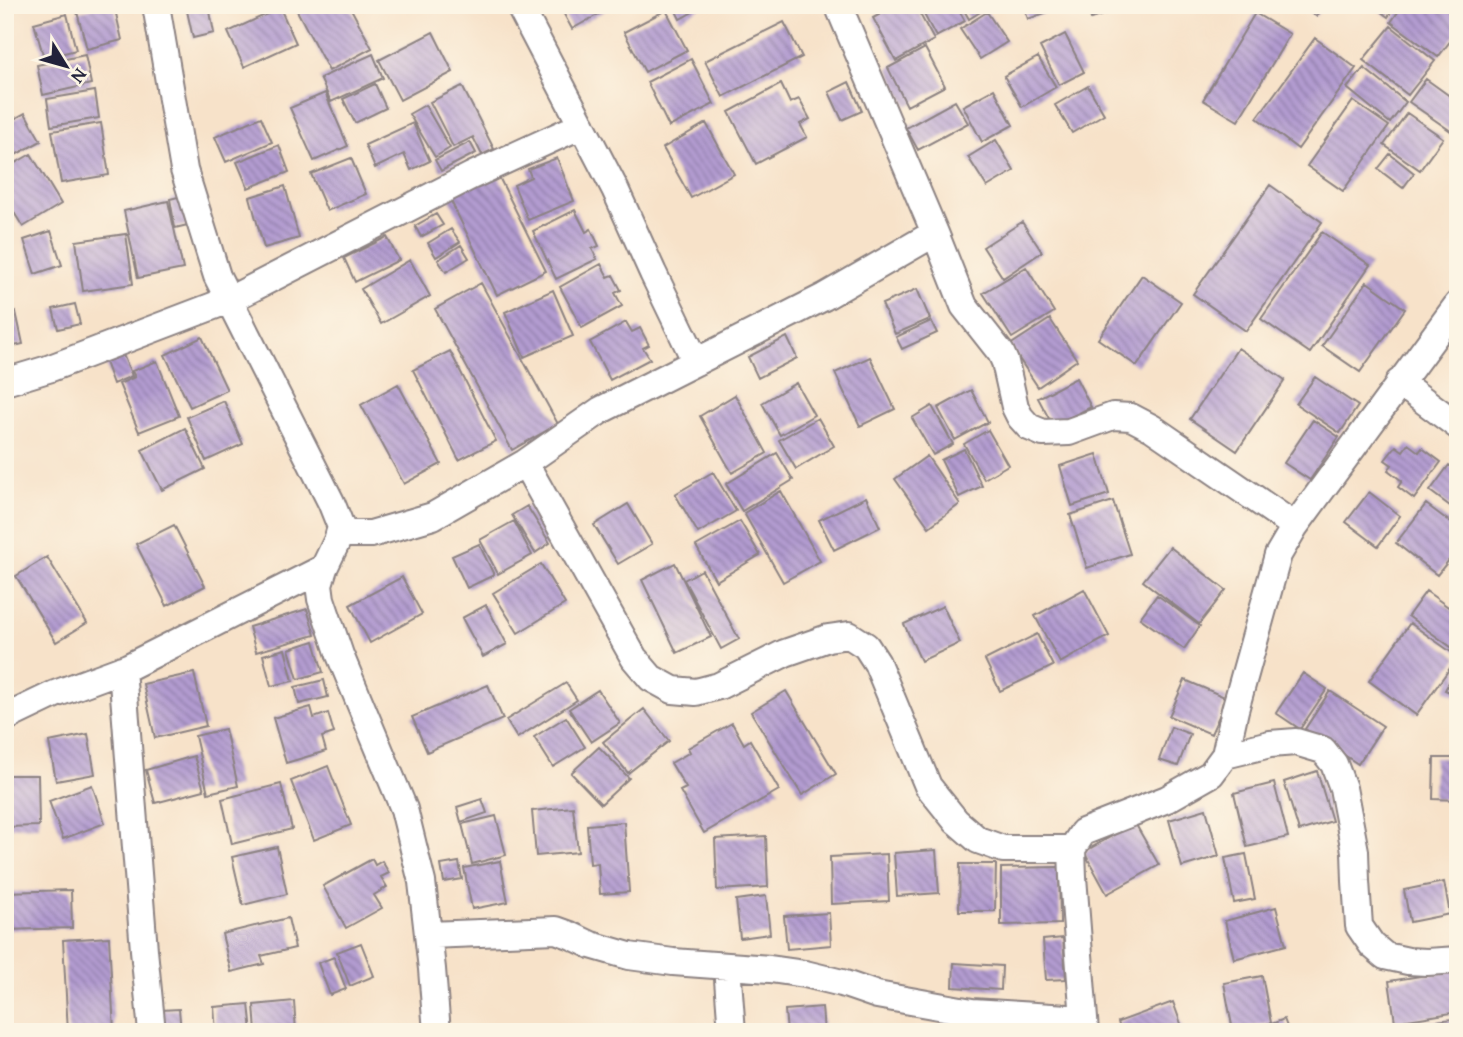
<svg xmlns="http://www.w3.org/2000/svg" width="1463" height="1037" font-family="'Gentium Book Plus',serif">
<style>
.building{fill:url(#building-back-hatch)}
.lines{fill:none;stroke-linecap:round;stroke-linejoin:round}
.street-casing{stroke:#8c8282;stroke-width:30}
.street{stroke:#fff;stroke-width:26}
</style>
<defs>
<pattern id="building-back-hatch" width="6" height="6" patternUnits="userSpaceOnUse" patternTransform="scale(1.75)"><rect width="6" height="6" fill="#b29bd0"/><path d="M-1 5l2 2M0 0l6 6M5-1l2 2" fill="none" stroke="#907eaa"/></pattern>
</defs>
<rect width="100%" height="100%" fill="#fcf5e5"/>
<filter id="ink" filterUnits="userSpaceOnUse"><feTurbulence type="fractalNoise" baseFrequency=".0143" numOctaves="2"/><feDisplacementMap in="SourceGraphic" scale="14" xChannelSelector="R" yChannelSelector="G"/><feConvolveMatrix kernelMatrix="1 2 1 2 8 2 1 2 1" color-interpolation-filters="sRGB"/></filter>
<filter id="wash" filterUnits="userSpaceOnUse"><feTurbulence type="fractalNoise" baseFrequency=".00686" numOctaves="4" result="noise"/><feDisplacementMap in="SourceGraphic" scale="28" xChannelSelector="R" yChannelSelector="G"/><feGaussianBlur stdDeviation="1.57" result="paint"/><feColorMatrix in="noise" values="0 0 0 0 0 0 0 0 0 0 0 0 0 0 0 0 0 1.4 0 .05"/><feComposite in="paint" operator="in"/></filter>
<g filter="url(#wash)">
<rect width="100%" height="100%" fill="#f7e2c9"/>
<g id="blocks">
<!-- building -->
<path class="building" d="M103 5H114L122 40 87 49 77 12Z
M299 5H349L372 48 329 71 295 7Z
M559 5H615L572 29Z
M673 5H705L680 19Z
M897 5H915L934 40 896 61 873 18Z
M919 5H956L965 21 936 37Z
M961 5H987L988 7 969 19Z
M1023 5H1065V6L1028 19Z
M1087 5H1109L1112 12 1091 19Z
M1301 5H1324L1316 16Z
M1372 5H1396L1388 17Z
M1403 5H1458V31L1438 57 1391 22Z
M209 6 214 33 193 38 187 11Z
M280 8 296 43 244 67 228 32Z
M666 10 687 50 645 72 624 32Z
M987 12 1007 42 980 59 960 29Z
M1255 13 1290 34 1238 121 1203 100Z
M67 14 76 50 44 58 34 23Z
M784 22 802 57 723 97 705 61Z
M1391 26 1435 61 1408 95 1363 60Z
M433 32 453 72 400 100 379 60Z
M1065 34 1084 72 1059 85 1040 47Z
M1315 38 1356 68 1298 149 1257 118Z
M925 48 945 86 907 106 888 68Z
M373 54 383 78 331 102 320 78Z
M85 55 91 84 43 95 37 65Z
M1038 57 1056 87 1022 107 1004 76Z
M691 59 714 104 669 127 647 82Z
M1364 68 1406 102 1390 123 1347 88Z
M1426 79 1458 102V136L1409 102Z
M849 82 862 111 842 120 829 92Z
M375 84 386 108 355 123 343 99Z
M781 84 790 103 799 99 810 119 800 124 807 137 756 164 729 112Z
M462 86 494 149 482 155 473 137 453 147 430 102Z
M1088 86 1104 114 1072 133 1055 105Z
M994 89 1013 125 982 142 963 106Z
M95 91 99 118 51 126 47 99Z
M325 93 348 146 314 161 290 108Z
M955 101 968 123 918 150 906 128Z
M1353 101 1389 126 1343 191 1307 166Z
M425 105 450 148 435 157 409 114Z
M25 113 41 141 10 158 5 150V124Z
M1407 113 1443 138 1420 170 1384 145Z
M261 117 272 142 226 162 215 137Z
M101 123 109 175 61 183 52 131Z
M413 123 430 161 411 170 404 154 375 168 365 145Z
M706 123 734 174 691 198 663 148Z
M996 140 1014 171 987 187 968 157Z
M470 142 476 153 441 171 435 160Z
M279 145 289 172 248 188 237 162Z
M31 154 61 204 23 227 5 198V169Z
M1390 154 1414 173 1403 188 1378 169Z
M351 158 366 194 327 211 311 174Z
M557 158 574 201 528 220 514 185 531 177 528 169Z
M496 171 546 271 497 295 448 195Z
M1270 185 1322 222 1246 331 1193 294Z
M285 186 299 238 264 248 250 197Z
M186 195 192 224 175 228 170 199Z
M168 201 183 269 138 278 124 211Z
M575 210 586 232 591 229 599 246 592 249 597 259 556 279 533 231Z
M436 214 443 225 421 237 415 226Z
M1022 222 1042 252 1003 278 983 247Z
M451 229 460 242 436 257 428 243Z
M51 231 62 265 35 274 24 240Z
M1322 232 1370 265 1310 353 1261 319Z
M126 234 133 284 83 291 76 241Z
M387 237 399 260 355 282 344 258Z
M461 245 469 258 446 272 438 260Z
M410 260 430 296 381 324 361 289Z
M601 264 608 277 613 275 621 290 615 293 622 306 582 328 560 287Z
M1026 267 1054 312 1012 338 983 293Z
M1142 275 1181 302 1137 366 1098 339Z
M1367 282 1405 309 1360 372 1322 346Z
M481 283 558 424 512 450 435 309Z
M917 289 930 319 895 334 882 304Z
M553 290 573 336 524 357 505 312Z
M75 304 80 324 58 329 53 309Z
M16 312 23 344 5 348V314Z
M1050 319 1077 360 1038 387 1010 345Z
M931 321 937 333 902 349 896 337Z
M626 322 632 332 640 328 649 345 643 348 650 359 610 380 590 342Z
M202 337 227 390 190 407 165 355Z
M787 337 797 358 758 378 748 357Z
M1238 348 1285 380 1237 451 1190 419Z
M450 351 496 441 459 460 413 370Z
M123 355 132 376 113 384 105 362Z
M870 357 895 409 860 426 835 373Z
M157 361 179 416 139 432 119 384 135 377 132 371Z
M1315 377 1358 406 1340 433 1296 404Z
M1076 378 1091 407 1053 426 1038 398Z
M796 383 814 415 780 435 762 403Z
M398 384 441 464 404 484 361 405Z
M971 390 988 422 955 440 938 408Z
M735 395 767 453 732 473 700 416Z
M224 401 243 444 206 461 187 417Z
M932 406 953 444 933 455 912 418Z
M818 418 834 446 796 469 779 440Z
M1313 420 1339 437 1310 480 1284 463Z
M185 428 205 469 162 490 142 450Z
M988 430 1008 465 984 479 964 444Z
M1408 444 1419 452 1422 448 1441 462 1414 499 1398 487 1402 481 1388 470 1392 465 1385 460 1396 446 1403 451Z
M964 449 982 486 959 497 941 460Z
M777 453 793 480 742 511 726 484Z
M1097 454 1109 494 1072 506 1060 466Z
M927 456 960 504 929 527 895 479Z
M1449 465 1458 471V512L1430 491Z
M713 472 736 511 698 533 675 494Z
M781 491 820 561 783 582 744 513Z
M1369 492 1400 516 1378 546 1346 522Z
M866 497 880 527 834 550 819 520Z
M1113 501 1130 554 1087 568 1070 515Z
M628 504 652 544 618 564 594 525Z
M1426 504 1458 528V549L1437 575 1396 543Z
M527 506 550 543 535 553 512 515Z
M514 521 532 555 498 574 480 540Z
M740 521 760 555 716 581 696 546Z
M174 525 205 586 167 606 136 544Z
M479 544 494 575 467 588 452 556Z
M1170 547 1226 590 1199 624 1143 581Z
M47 557 87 623 56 642 16 576Z
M675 563 711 637 677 653 642 580Z
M541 564 565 604 518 633 493 593Z
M702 570 739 639 721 649 684 580Z
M402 577 422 614 370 643 350 605Z
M1084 589 1109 636 1060 663 1035 616Z
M1426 591 1458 614V652L1408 616Z
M1157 595 1200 626 1184 649 1140 618Z
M486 605 507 644 483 657 462 618Z
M943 606 960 643 921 661 904 624Z
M307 609 315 635 256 652 249 627Z
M1410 623 1458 657 1416 715 1369 681Z
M1037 634 1053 666 1000 691 985 660Z
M314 641 323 672 298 679 289 649Z
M285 649 293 681 271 686 263 655Z
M1458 665V696L1445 690Z
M194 673 206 726 155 738 143 684Z
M1303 673 1327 689 1300 729 1276 713Z
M324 680 328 697 299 704 295 687Z
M1185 680 1227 698 1211 734 1169 716Z
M566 683 577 700 517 738 506 720Z
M488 685 503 719 427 752 412 717Z
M598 690 620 723 591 742 569 709Z
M786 691 836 774 802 795 751 712Z
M1330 691 1383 726 1358 764 1305 729Z
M311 707 314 718 328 713 334 733 322 737 326 751 286 763 273 718Z
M644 709 669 741 628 773 603 742Z
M566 717 585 747 553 767 534 737Z
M732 723 744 744 750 740 779 790 704 833 680 791 686 788 671 763 690 752 688 748Z
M1171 727 1190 734 1178 766 1159 760Z
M225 729 238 786 208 793 195 736Z
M88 734 95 774 56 781 49 742Z
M599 747 629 778 601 804 571 773Z
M194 756 204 790 155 803 146 770Z
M1434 758H1458V800L1433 799Z
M328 766 351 825 314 840 291 781Z
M1317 771 1332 821 1299 831 1284 782Z
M5 775H38L39 826 5 827Z
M1274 783 1288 837 1247 847 1234 793Z
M281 784 292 829 232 844 222 799Z
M92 785 105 823 63 839 49 801Z
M482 799 487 813 461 822 457 807Z
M573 807 578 852 536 856 532 811Z
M1206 809 1219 856 1182 867 1169 820Z
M496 816 506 855 472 864 462 824Z
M624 822 629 892 600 894 598 863 590 864 587 825Z
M1135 823 1159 865 1107 894 1084 852Z
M766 836 768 887 717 890 715 839Z
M277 847 287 894 243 905 232 857Z
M936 850 939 893 897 896 894 853Z
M887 854 889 901 831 904 830 857Z
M1246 854 1255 899 1234 903 1225 858Z
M372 859 375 865 382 861 389 873 381 877 387 887 374 895 382 908 346 928 323 886Z
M500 861 508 902 472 909 464 868Z
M459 862 462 879 444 882 441 865Z
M960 864H996L995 911H959Z
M1059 867 1060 924 1001 925V868Z
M1444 882 1450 914 1410 922 1404 890Z
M71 890 72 928 5 930V892Z
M766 896 770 934 740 938 736 900Z
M1276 907 1286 945 1234 959 1225 921Z
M829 913 831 945 787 949 784 916Z
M288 918 295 948 261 956 264 964 231 972 222 934Z
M109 937 114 1032H68L63 940Z
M1063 938 1066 979 1046 980 1043 940Z
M361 943 374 976 350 986 337 952Z
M334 957 346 989 330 995 318 963Z
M954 963 1002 966 1001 990 953 987Z
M1458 970V1012L1395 1022 1389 981Z
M1262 976 1271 1023 1233 1031 1224 983Z
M294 1001 296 1032H256L254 1005Z
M1173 1002 1184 1032H1121L1118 1022Z
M249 1004 252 1032H216L214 1007Z
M822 1007 824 1032H787L785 1010Z
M179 1009 181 1032H163L161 1010Z
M1284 1019 1289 1032H1252Z
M1453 1019 1454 1032H1419L1418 1023Z
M1412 1024 1413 1032H1395L1394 1026Z"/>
</g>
</g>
<g filter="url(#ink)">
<use href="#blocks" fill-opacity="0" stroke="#8c8282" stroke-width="2"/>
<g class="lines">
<!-- street casing -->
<g class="street-casing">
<path id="street" d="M156 5 184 170 217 276 331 502 341 527 337 541 324 568 319 584 321 599 340 655 404 809 422 882 432 969 437 1032
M519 5 615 189 653 273 696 362
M838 5 935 233 964 306 1001 353 1005 362 1015 407 1020 417 1029 427 1043 433 1069 432 1113 416 1131 417 1152 428 1295 526
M5 382 48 369 229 300 471 176 582 125
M1399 382 1458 426
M525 463 634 658 651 678 673 690 696 692 719 686 785 653 828 638 849 635 866 646 877 663 928 786 956 821 978 840 1003 849H1072
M339 534H371L433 516 525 463 601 410 824 297 935 233
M122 669 144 950 152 1032
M5 718 55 694 128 667 324 568
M1225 755 1270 744 1296 742 1323 750 1334 764 1343 788 1355 851 1356 881 1359 926 1372 945 1385 956 1408 961 1427 962 1458 960
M429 935 556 930 570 935 591 945 629 956 673 962 770 969 805 974 842 983 877 995 972 1012 1084 1019
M727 966 732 1032
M1085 1032 1073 877 1072 849 1083 832 1167 799 1211 774 1225 755 1235 710 1278 555 1295 526 1458 304"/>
</g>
<!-- street -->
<use href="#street" class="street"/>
</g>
</g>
<!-- margin -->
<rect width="1463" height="1037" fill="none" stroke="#fcf5e5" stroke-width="28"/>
<!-- north arrow -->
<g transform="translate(66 66) rotate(127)" stroke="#fcf5e5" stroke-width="5" paint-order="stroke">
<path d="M0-5L12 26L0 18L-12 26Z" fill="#22223b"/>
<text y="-10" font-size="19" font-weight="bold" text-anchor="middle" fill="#22223b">N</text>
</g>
</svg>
